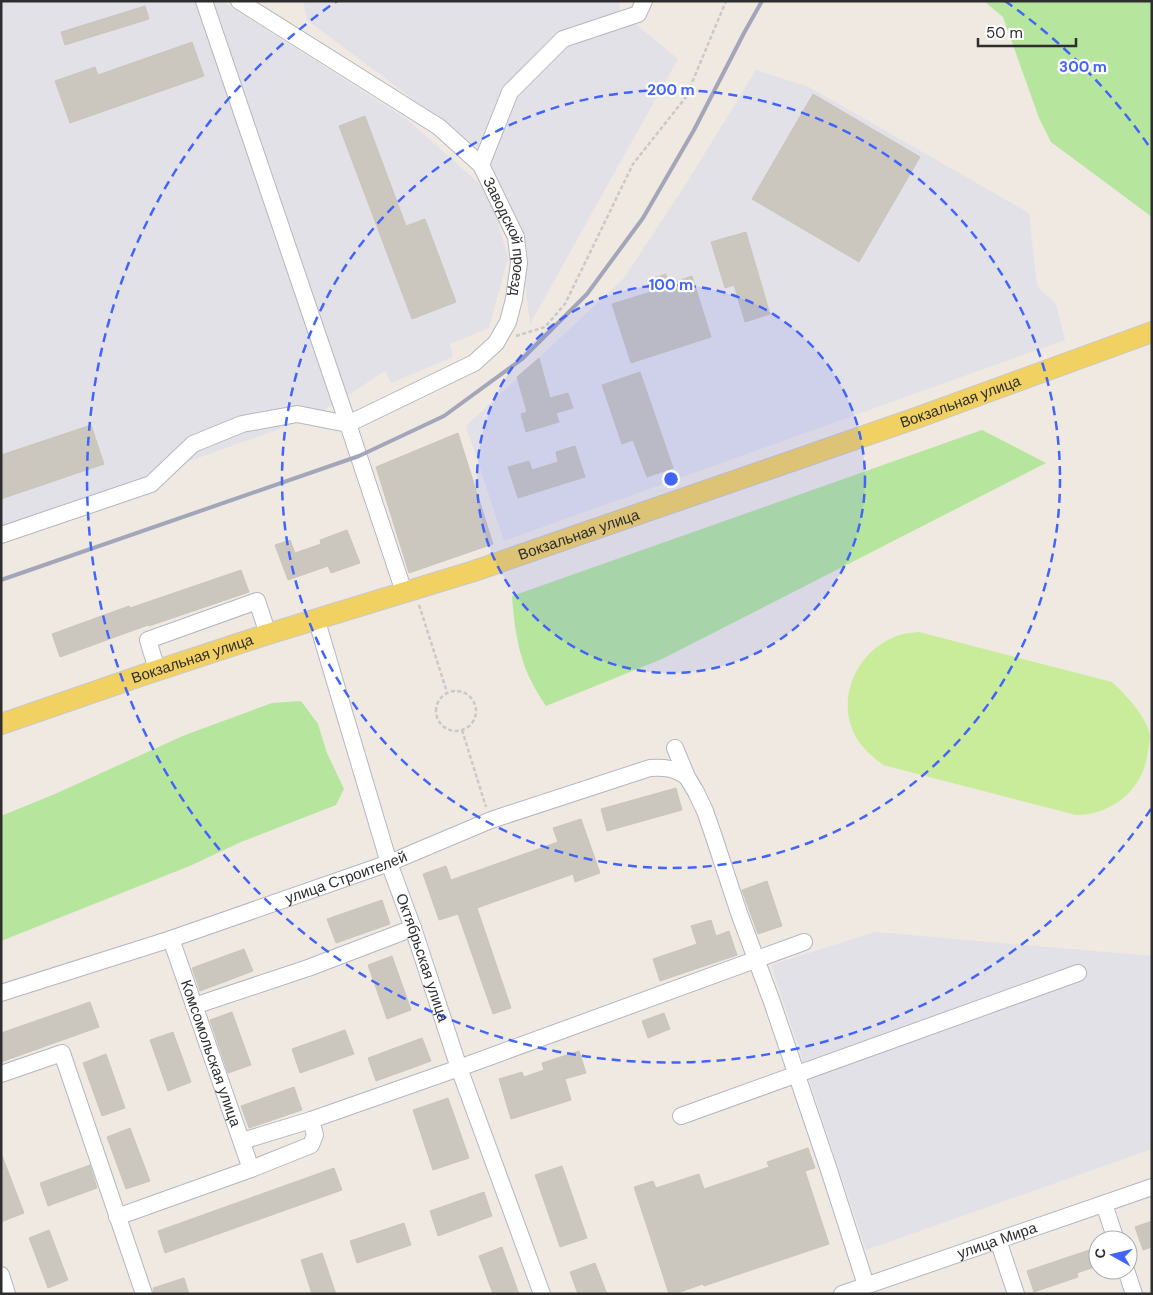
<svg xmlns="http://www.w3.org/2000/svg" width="1153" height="1295" font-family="'DM Sans',sans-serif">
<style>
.industrial{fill:#e3e1e8}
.green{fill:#b6e59e}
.pitch{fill:#c9ec9a}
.building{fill:#cbc7bf;stroke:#cbc5ba}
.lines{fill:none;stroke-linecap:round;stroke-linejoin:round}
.minor-casing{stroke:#b4b7c1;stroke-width:18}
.major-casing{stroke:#c9c9c9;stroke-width:22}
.path{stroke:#c9c9c9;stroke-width:2.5;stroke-dasharray:4 2.5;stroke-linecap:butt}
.minor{stroke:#fff;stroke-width:16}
.major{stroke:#f2d163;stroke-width:20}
.rail{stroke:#a3a6b8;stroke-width:4}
.ring{fill:none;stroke:#4264fb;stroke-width:2.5;stroke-dasharray:9 6}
.labels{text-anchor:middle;stroke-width:4.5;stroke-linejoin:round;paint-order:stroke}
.street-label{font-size:15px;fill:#2e2e2e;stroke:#fff}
.centre{fill:#4264fb;stroke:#fff;stroke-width:2.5}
.ring-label{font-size:15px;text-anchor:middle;font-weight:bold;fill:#4264fb;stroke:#fff;stroke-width:4.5;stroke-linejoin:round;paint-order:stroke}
</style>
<rect width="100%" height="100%" fill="#efe9e1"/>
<!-- industrial -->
<path class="industrial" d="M1 1H9L10 3 17 1H222L408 120 483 187 495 212 508 258 489 328 450 344 453 357 391 383 385 371 316 416 1 528Z
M303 1H619L620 11 678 59 530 324 520 240 485 153 307 20Z
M756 70 809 87 1029 213 1037 286 1056 304 1065 340 504 541 466 426 624 278 686 184Z
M875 932 1152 956V1149L866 1250 771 965Z"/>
<!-- green -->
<path class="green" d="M984 1H1152V217L1051 142 1039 118 1003 17Z
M982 430 1046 463 662 659 546 706C540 697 535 689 530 679 518 654 514 625 512 596Z
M301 701 318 724 327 753 344 789 336 805 241 842 192 865 1 941V816L55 794 185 735 272 703Z"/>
<!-- pitch -->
<path class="pitch" d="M919 632 1112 682C1126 695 1146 716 1150 735 1150 739 1149 746 1148 750 1145 788 1113 815 1076 815L883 765C873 757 863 749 856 737 834 698 858 648 900 635 905 633 912 633 919 632Z"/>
<!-- building -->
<path class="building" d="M145 6 149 19 65 45 61 32Z
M192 42 204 76 70 123 55 81 95 67 98 75Z
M813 94 920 157 859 262 752 199Z
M365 116 406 226 425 219 456 302 412 319 339 126Z
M746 232 770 314 745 322 734 285 725 288 711 242Z
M666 274 669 284 692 276 711 337 631 363 612 304 651 292 647 280Z
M539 358 550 398 568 393 573 408 556 413 559 422 526 432 521 414 527 412 517 377Z
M640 372 673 468 647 477 633 440 622 444 602 385Z
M91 425 104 464 1 499V455Z
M458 433 493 544 409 573 376 467Z
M575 446 585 477 518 498 508 467 529 461 532 470 558 462 556 452Z
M347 530 360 563 331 573 328 566 288 580 275 545 290 540 295 553 321 544 320 540Z
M241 570 249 592 149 626 148 625 60 657 52 634 129 606 130 608Z
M676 788 682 810 607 831 601 809Z
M581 819 600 873 575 882 573 874 477 908 511 1008 493 1014 458 914 439 920 423 874 446 866 451 880 558 842 553 828Z
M767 881 782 926 758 934 742 890Z
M382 900 390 924 336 943 327 919Z
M711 920 716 936 729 931 737 955 660 981 653 959 697 944 691 926Z
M244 949 253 971 200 991 192 968Z
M392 956 411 1010 387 1019 368 965Z
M90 1002 99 1027 1 1062V1033Z
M232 1012 251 1065 228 1073 210 1020Z
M664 1013 670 1029 648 1038 642 1021Z
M345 1030 354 1054 300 1073 292 1049Z
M173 1032 191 1082 168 1091 150 1040Z
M422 1038 431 1061 376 1081 368 1058Z
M579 1051 586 1073 565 1079 571 1100 511 1119 499 1079 522 1072 524 1077 544 1070 542 1063Z
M106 1054 125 1108 102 1116 83 1063Z
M294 1087 302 1110 249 1128 241 1106Z
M448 1098 469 1158 433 1170 413 1110Z
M130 1128 150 1181 126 1189 107 1137Z
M808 1148 815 1168 805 1171 829 1244 704 1286 703 1284 674 1294H669L634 1187 653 1181 656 1188 699 1174 704 1189 769 1167 767 1162Z
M1 1153 24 1213 1 1222Z
M90 1165 97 1188 48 1206 40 1183Z
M562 1166 587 1238 560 1247 535 1175Z
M334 1168 342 1190 165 1253 158 1231Z
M484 1192 492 1216 438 1236 430 1211Z
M1152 1221V1247L1143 1250 1135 1227Z
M404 1223 411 1245 357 1263 350 1241Z
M49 1230 68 1280 48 1288 29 1238Z
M502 1247 519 1294H493L479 1256Z
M1098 1247V1266L1077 1273 1078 1277 1034 1292 1027 1271Z
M322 1253 336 1294H312L301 1260Z
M595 1263 607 1294H578L570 1272Z
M184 1278 189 1294H154L153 1288Z"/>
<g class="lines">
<!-- minor casing -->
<g class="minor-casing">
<g id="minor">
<path d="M204 1 348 424"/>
<path id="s1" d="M239 1 439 127 481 165 516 237 519 263 514 299 508 322 496 343 474 363 348 424 404 592"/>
<path d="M481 165 510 92 563 39 638 14 644 1"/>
<path d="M1 535 151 484 193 444 242 424 297 414 348 424"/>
<path id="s2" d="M316 618 389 863 413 928 459 1068 542 1294"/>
<path d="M157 670 148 640 257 601 268 634"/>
<path d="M675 748 687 777 696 792 705 811 714 837 739 913 772 1002 828 1167 866 1285"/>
<path id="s3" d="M171 939 251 1169"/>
<path id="s4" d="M1 993 171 939 389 863 491 820 650 768C664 767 675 768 687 777"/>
<path d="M194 1006 308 968 413 928"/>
<path d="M1 1074 62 1053 144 1294"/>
<path d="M681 1116 1078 973"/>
<path d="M242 1141 311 1120 459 1068 804 942"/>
<path d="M1104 1204 1116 1240"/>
<path d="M117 1217 251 1169 311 1145 315 1135 311 1120"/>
<path d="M998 1240 1016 1294"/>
<path d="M1126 1270 1134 1294"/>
<path d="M1 1275 7 1294"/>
<path id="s5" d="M842 1294 1152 1187"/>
</g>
</g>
<!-- major casing -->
<g class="major-casing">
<g id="major">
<path id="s6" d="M1 724 143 675 268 634 474 571 919 417 1152 332"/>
</g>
</g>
<!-- path -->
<path class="path" d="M516 336 545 327 565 304 633 164 686 97 726 1
M419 605 447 692
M436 711a20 20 0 1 1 40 0a20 20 0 1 1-40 0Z
M462 730 486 807"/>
<!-- minor -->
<use href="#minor" class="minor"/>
<!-- major -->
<use href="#major" class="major"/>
<!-- rail -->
<path class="rail" d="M1 580 359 456 444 416 522 359 587 294 643 218 694 130 744 33 762 1"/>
</g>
<!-- distance rings -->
<circle cx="671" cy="479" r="194" fill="#4264fb" fill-opacity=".12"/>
<g class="ring">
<circle cx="671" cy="479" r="194"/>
<circle cx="671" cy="479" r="389"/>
<path d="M1151 809A583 583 0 1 1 337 1M1005 1A583 583 0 0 1 1151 149"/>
</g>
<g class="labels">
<!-- street labels -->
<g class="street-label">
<text dy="5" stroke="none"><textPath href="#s1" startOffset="370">Заводской проезд</textPath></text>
<text dy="5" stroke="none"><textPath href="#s6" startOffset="1012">Вокзальная улица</textPath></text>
<text dy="5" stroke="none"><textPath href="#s6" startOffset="608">Вокзальная улица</textPath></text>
<text dy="5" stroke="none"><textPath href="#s6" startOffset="202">Вокзальная улица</textPath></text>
<text dy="5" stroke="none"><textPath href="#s4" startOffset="364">улица Строителей</textPath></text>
<text dy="5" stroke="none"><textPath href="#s2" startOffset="356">Октябрьская улица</textPath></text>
<text dy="5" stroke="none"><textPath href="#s3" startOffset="121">Комсомольская улица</textPath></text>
<text dy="5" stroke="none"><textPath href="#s5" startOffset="164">улица Мира</textPath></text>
</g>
</g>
<circle cx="671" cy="479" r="8" class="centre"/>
<g class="ring-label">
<text x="1083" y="72">300 m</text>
<text x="671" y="95">200 m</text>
<text x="671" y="290">100 m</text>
</g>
<!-- border -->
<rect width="1153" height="1295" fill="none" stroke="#2e2e2e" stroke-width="5"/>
<!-- north arrow -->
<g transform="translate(1113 1255) rotate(278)"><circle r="24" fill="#ffffff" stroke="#ababab"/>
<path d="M0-4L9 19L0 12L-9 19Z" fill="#4264fb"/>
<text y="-8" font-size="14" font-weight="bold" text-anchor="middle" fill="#2e2e2e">С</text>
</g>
<!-- scale -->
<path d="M978 38v8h98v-8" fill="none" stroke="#2e2e2e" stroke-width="2.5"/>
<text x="986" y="38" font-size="15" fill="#2e2e2e" stroke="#ffffff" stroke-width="4" paint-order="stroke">50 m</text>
</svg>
